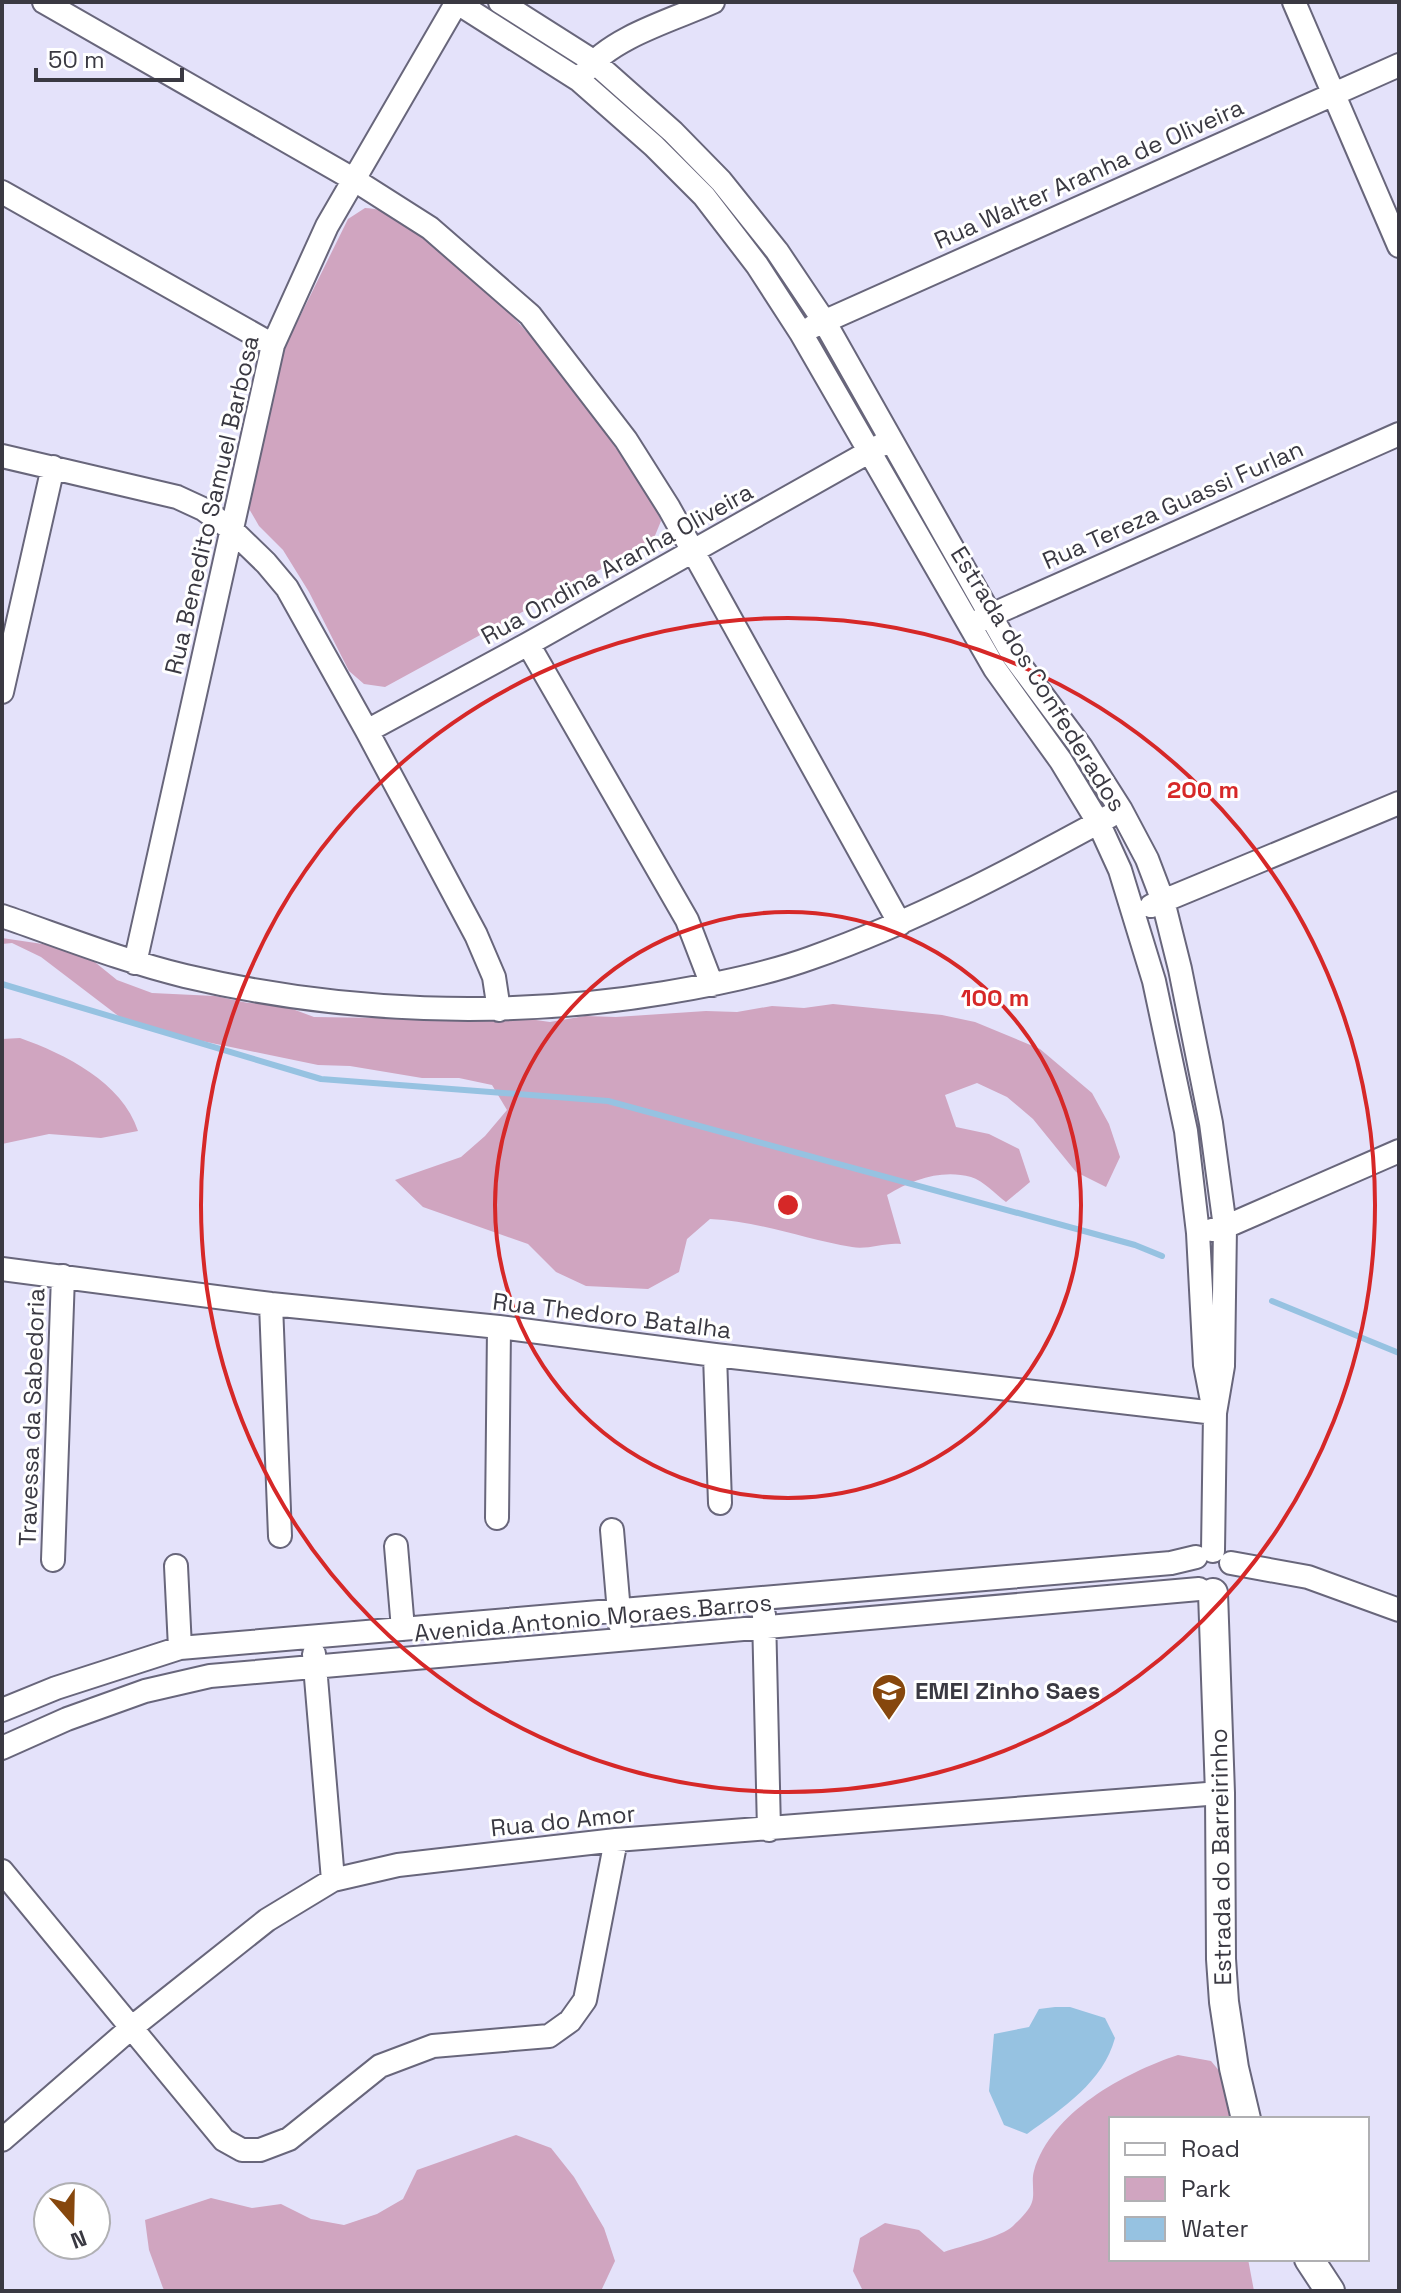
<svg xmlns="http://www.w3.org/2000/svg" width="1401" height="2293" font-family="'Space Grotesk',sans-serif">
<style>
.green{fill:#d0a5c0}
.water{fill:#96c2e1}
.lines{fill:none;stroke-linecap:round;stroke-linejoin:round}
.stream{stroke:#96c2e1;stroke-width:6}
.minor-casing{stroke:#68667b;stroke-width:26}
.major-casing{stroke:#68667b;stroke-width:32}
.minor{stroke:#fff;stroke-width:22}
.major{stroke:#fff;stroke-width:28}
.ring{fill:none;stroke:#d62828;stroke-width:4}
.labels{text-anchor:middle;stroke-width:6;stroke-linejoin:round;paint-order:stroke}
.street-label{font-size:24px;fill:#3a3942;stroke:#fff}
.poi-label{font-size:24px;font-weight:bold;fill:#3a3942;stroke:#fff;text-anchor:start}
.centre{fill:#d62828;stroke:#fff;stroke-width:4}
.ring-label{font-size:24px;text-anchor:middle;font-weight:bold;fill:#d62828;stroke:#fff;stroke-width:6;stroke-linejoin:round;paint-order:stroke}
</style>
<rect width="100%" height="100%" fill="#e4e2fa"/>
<!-- green -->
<path class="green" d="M365 208C386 208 402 222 419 234 519 304 587 405 655 505L661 521 654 538 647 544 385 687 364 684 349 671 309 592 283 550 259 526 248 507 279 359 348 219Z
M2 938 56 946 91 959 117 980 152 993 215 996 248 1003 279 1004 314 1017 382 1018 472 1011 550 1022 585 1016 616 1017 706 1011 737 1012 772 1006 804 1008 833 1004 942 1015 975 1022 1040 1049 1092 1093 1109 1124 1120 1157 1106 1187 1076 1172 1033 1119 1007 1097 977 1083 945 1095 956 1127 989 1134 1019 1149 1030 1182 1006 1202C996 1195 983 1180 971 1177 941 1169 912 1180 887 1195L901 1244C885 1242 868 1250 852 1247 804 1239 759 1221 710 1219L687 1239 679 1272 648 1289 586 1286 556 1272 528 1244 423 1207 395 1180 461 1157 485 1136 507 1110 492 1085 459 1078H422L350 1066 318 1065 173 1035 125 1021 41 957 12 943 2 944Z
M20 1038C65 1054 122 1082 138 1131L101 1138 49 1134 2 1144V1039Z
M1178 2055 1211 2061 1231 2085 1243 2119H1111V2259H1248L1254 2291H863L853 2271 860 2238 885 2223 919 2230 944 2252C961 2246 1002 2237 1013 2226 1019 2220 1030 2210 1032 2202 1035 2193 1031 2181 1034 2171 1051 2112 1124 2073 1178 2055Z
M516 2135 551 2148 574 2177 604 2228 615 2261 601 2291H165L163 2288 149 2250 145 2220 211 2198 252 2208 281 2204 311 2219 344 2225 377 2214 403 2199 417 2170Z"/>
<!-- water -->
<path class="water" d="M1055 2007H1070L1105 2018 1115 2038C1103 2082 1063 2108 1027 2134L1004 2125 989 2091 994 2034 1029 2027 1039 2009Z"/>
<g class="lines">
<!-- stream -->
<path class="stream" d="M2 984 321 1079 608 1101 1135 1245 1162 1256
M1272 1301 1399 1353"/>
<!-- minor casing -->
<g class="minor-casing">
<path id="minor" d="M44 2 353 179 430 228 530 315 626 440 669 508 900 924
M456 2 579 80 654 146 704 196 757 265 801 333 995 669 1061 761 1098 822 1120 870 1154 981 1186 1131 1198 1233 1205 1365 1212 1401
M500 2 593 61 673 132 721 181 777 251 824 321 1014 657 1081 747 1121 810 1147 859 1163 901 1180 969 1211 1123 1225 1227 1223 1366 1215 1413 1213 1551
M1294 2 1399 246
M586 71C611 37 675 19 713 2
M2 192 273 345
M812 327 1399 65
M2 456 177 497 203 509 231 529 266 563 287 588 367 731 476 935 494 977 499 1010
M980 620 1399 434
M528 644 687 920 712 985
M2 692 53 467
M367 731 528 644 883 444
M1151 906 1399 803
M2 916C63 937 123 961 185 976 342 1013 506 1019 664 993 713 985 764 975 811 958 916 921 1013 869 1110 816
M135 963 273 345 327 226 457 2
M1212 1230 1225 1227 1399 1151
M2 1269 271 1304 499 1327 715 1355 1215 1413
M271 1304 280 1536
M715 1355 720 1503
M497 1518 499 1327
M612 1530 620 1624
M396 1546 403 1629
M53 1560 63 1276
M1231 1563 1308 1577 1399 1610
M176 1566 180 1648
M764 1615 769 1830
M314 1654 333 1880
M2 1710 56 1688 180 1648 1171 1563 1196 1557
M2 1748 67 1719 145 1691 210 1676 1199 1589
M2 1871 224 2140 242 2150H260L289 2139 380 2066 433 2046 549 2036 570 2021 585 2000 616 1840
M2 2140 131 2028 267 1920 333 1880 398 1865 616 1840 1220 1793"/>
</g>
<!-- major casing -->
<g class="major-casing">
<path id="major" d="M1213 1593 1220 1793 1221 1959 1224 2002 1234 2068 1246 2119
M1309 2259 1330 2291"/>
</g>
<!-- minor -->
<use href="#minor" class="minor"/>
<!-- major -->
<use href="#major" class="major"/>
</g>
<!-- distance rings -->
<g class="ring">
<circle cx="788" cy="1205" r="293"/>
<circle cx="788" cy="1205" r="587"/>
</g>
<!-- icons -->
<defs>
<g id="school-pin" transform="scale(1.8)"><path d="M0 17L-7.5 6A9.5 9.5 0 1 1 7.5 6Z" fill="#86470d" stroke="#fff"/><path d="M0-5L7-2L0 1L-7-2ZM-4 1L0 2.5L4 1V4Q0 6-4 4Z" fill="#fff"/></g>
</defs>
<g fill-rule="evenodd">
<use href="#school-pin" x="889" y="1691"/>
</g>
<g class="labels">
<!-- street labels -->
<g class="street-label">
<text transform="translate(1089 174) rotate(-24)" y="8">Rua Walter Aranha de Oliveira</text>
<text transform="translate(212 505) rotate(-77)" y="8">Rua Benedito Samuel Barbosa</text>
<text transform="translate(1173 505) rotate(-24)" y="8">Rua Tereza Guassi Furlan</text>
<text transform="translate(617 564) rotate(-29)" y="8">Rua Ondina Aranha Oliveira</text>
<text transform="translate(1038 679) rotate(58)" y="8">Estrada dos Confederados</text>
<text transform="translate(612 1316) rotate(7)" y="8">Rua Thedoro Batalha</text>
<text transform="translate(32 1417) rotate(-88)" y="8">Travessa da Sabedoria</text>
<text transform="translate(593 1618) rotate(-5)" y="8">Avenida Antonio Moraes Barros</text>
<text transform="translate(563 1821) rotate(-6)" y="8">Rua do Amor</text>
<text transform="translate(1221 1857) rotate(-91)" y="8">Estrada do Barreirinho</text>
</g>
<!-- poi labels -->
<g class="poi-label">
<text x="915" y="1699">EMEI Zinho Saes</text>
</g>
</g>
<circle cx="788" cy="1205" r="12" class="centre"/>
<g class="ring-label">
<text x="1203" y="798">200 m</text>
<text x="995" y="1006">100 m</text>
</g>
<!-- border -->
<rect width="1401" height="2293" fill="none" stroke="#3a3942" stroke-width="8"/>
<!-- legend -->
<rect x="1109" y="2117" width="260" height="144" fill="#ffffff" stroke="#b0b0b3" stroke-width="2"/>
<rect x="1125" y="2143" width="40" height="12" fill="#ffffff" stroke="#b0b0b3" stroke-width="2"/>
<text x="1181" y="2157" font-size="24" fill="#3a3942">Road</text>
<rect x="1125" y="2177" width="40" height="24" fill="#d0a5c0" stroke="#b0b0b3" stroke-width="2"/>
<text x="1181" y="2197" font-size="24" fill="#3a3942">Park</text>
<rect x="1125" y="2217" width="40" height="24" fill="#96c2e1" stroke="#b0b0b3" stroke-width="2"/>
<text x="1181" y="2237" font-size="24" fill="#3a3942">Water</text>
<!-- north arrow -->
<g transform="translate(72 2221) rotate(160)"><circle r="38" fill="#ffffff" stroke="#b0b0b3" stroke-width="2"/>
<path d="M0-6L14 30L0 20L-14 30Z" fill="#86470d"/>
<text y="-12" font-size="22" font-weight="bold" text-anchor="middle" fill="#3a3942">N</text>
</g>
<!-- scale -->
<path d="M36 68v12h146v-12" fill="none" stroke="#3a3942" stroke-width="4"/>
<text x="48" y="68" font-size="24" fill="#3a3942" stroke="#ffffff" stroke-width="6" paint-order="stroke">50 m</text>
</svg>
